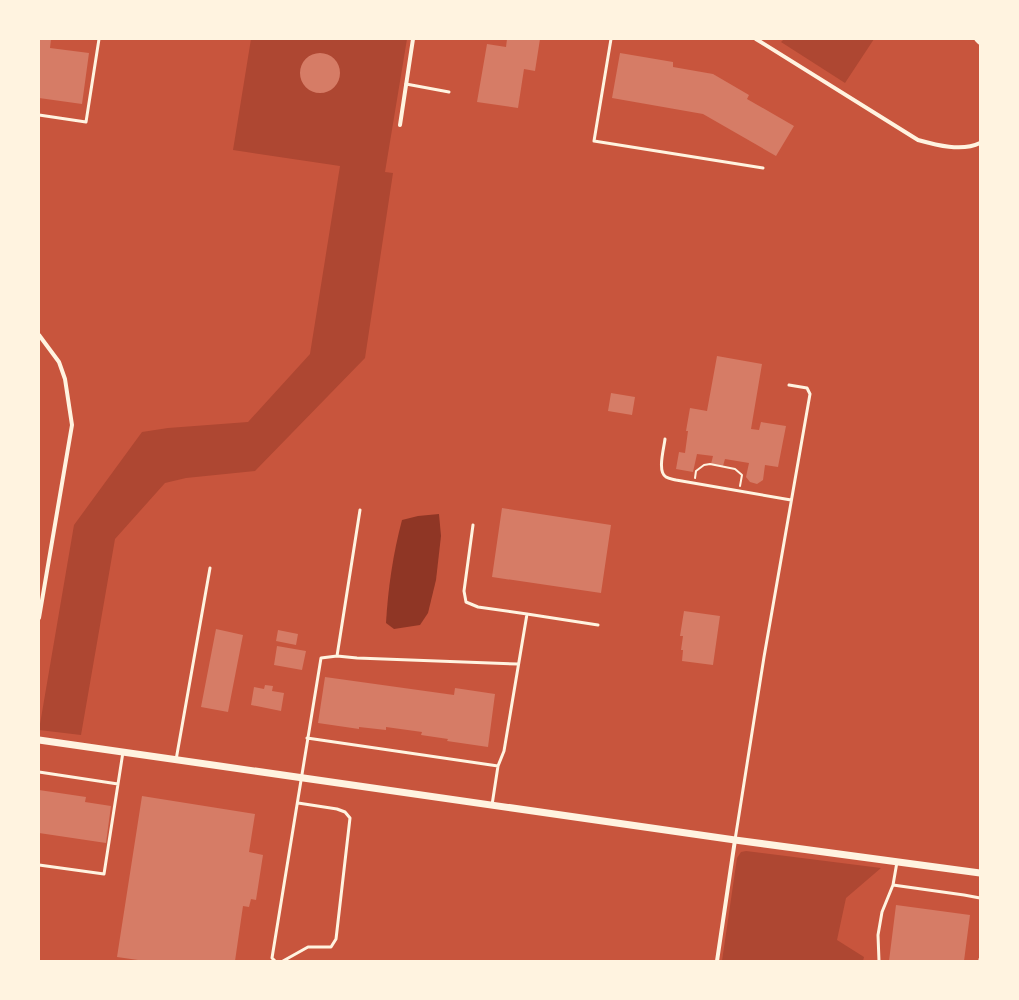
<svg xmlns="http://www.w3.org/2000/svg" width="1019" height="1000" font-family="'DejaVu Sans',sans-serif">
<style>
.green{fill:#ae4732}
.water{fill:#8f3625}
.building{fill:#d67c66}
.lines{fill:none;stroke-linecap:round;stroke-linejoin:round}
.path{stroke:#fff3e0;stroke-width:2}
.service{stroke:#fff3e0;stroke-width:3}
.minor{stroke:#fff3e0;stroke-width:4}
.tertiary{stroke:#fff3e0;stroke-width:7}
</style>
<rect width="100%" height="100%" fill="#c8553d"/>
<!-- green -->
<path class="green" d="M251 39H407L385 172 393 173 365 358 255 471 186 478 165 483 115 539 81 735 39 730 74 525 142 432 168 428 248 422 310 354 340 166 233 150Z
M784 39H874L845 83 781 42Z
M746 851 881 868 846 898 837 940 864 957 863 961H722L737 858 741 852Z"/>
<!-- water -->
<path class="water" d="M439 514 441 536 436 580 428 613 420 625 394 629 386 623C388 588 393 554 402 520L418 516Z"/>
<!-- building -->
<path class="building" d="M39 39H51L50 48 89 53 82 104 39 98Z
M507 39H540L535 71 524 69 518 108 477 102 487 44 506 47Z
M300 73a20 20 0 1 1 40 0a20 20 0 1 1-40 0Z
M620 53 673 62V67L713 74 749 95 747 99 794 126 776 156 703 114 612 98Z
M717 356 762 364 751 429 759 430 761 422 786 426 778 467 765 465 763 480 757 484 750 482 746 477 749 463 725 459 723 466 711 464 713 456 697 454 693 472 676 469 679 452 685 453 688 431H686L690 408 707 411Z
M611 393 635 397 632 415 608 411Z
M502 508 611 525 601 593 492 577Z
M684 611 720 616 713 665 682 661 683 650H681L683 636H680Z
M216 629 243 635 228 712 201 707Z
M278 630 298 634 296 645 276 641Z
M277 646 306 651 302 670 274 665Z
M325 677 454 695 455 688 495 694 488 747 447 741 448 739 421 735 422 732 386 727V730L359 727V729L318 723Z
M265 685 273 686 272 691 284 693 281 711 251 705 254 687 264 689Z
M39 790 86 797 85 802 111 806 106 843 39 833Z
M142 796 255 814 249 852 263 855 256 900 251 899 249 907 243 906 235 961H145L117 957Z
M896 905 970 915 964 961H889Z"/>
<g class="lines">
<!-- path -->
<path class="path" d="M695 478 696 471 704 465 710 464 735 469 742 475 740 486"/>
<!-- service -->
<path class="service" d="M611 39 594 141 763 168
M406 84 449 92
M39 115 86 122 99 39
M665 439C664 448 657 472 666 477 669 479 673 479 676 480L791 500
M473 525 464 591 466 602 478 607 527 614 504 751 498 766 492 805
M527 614 598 625
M337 656 360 510
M307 738 498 766
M176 760 210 568
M39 772 118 784
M735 840 764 657 810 394 807 388 789 385
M39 865 104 874 123 752
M893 885 964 895 980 898
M275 961 272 958 321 658 337 656 357 658 518 664
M283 961 308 947H331L336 939 350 818 345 812 337 809 298 803
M879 961 878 935 882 912 893 885 897 862
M980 961V959"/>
<!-- minor -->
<path class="minor" d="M756 39 918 140C936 145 962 152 980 143
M400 125 413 39
M39 335 59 362 65 379 72 425 39 618
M717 961 735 840"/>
<!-- tertiary -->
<path class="tertiary" d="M978 39 980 41
M39 740 735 840 980 873"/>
</g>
<!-- border -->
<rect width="1019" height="1000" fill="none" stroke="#fff3e0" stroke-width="80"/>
</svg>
